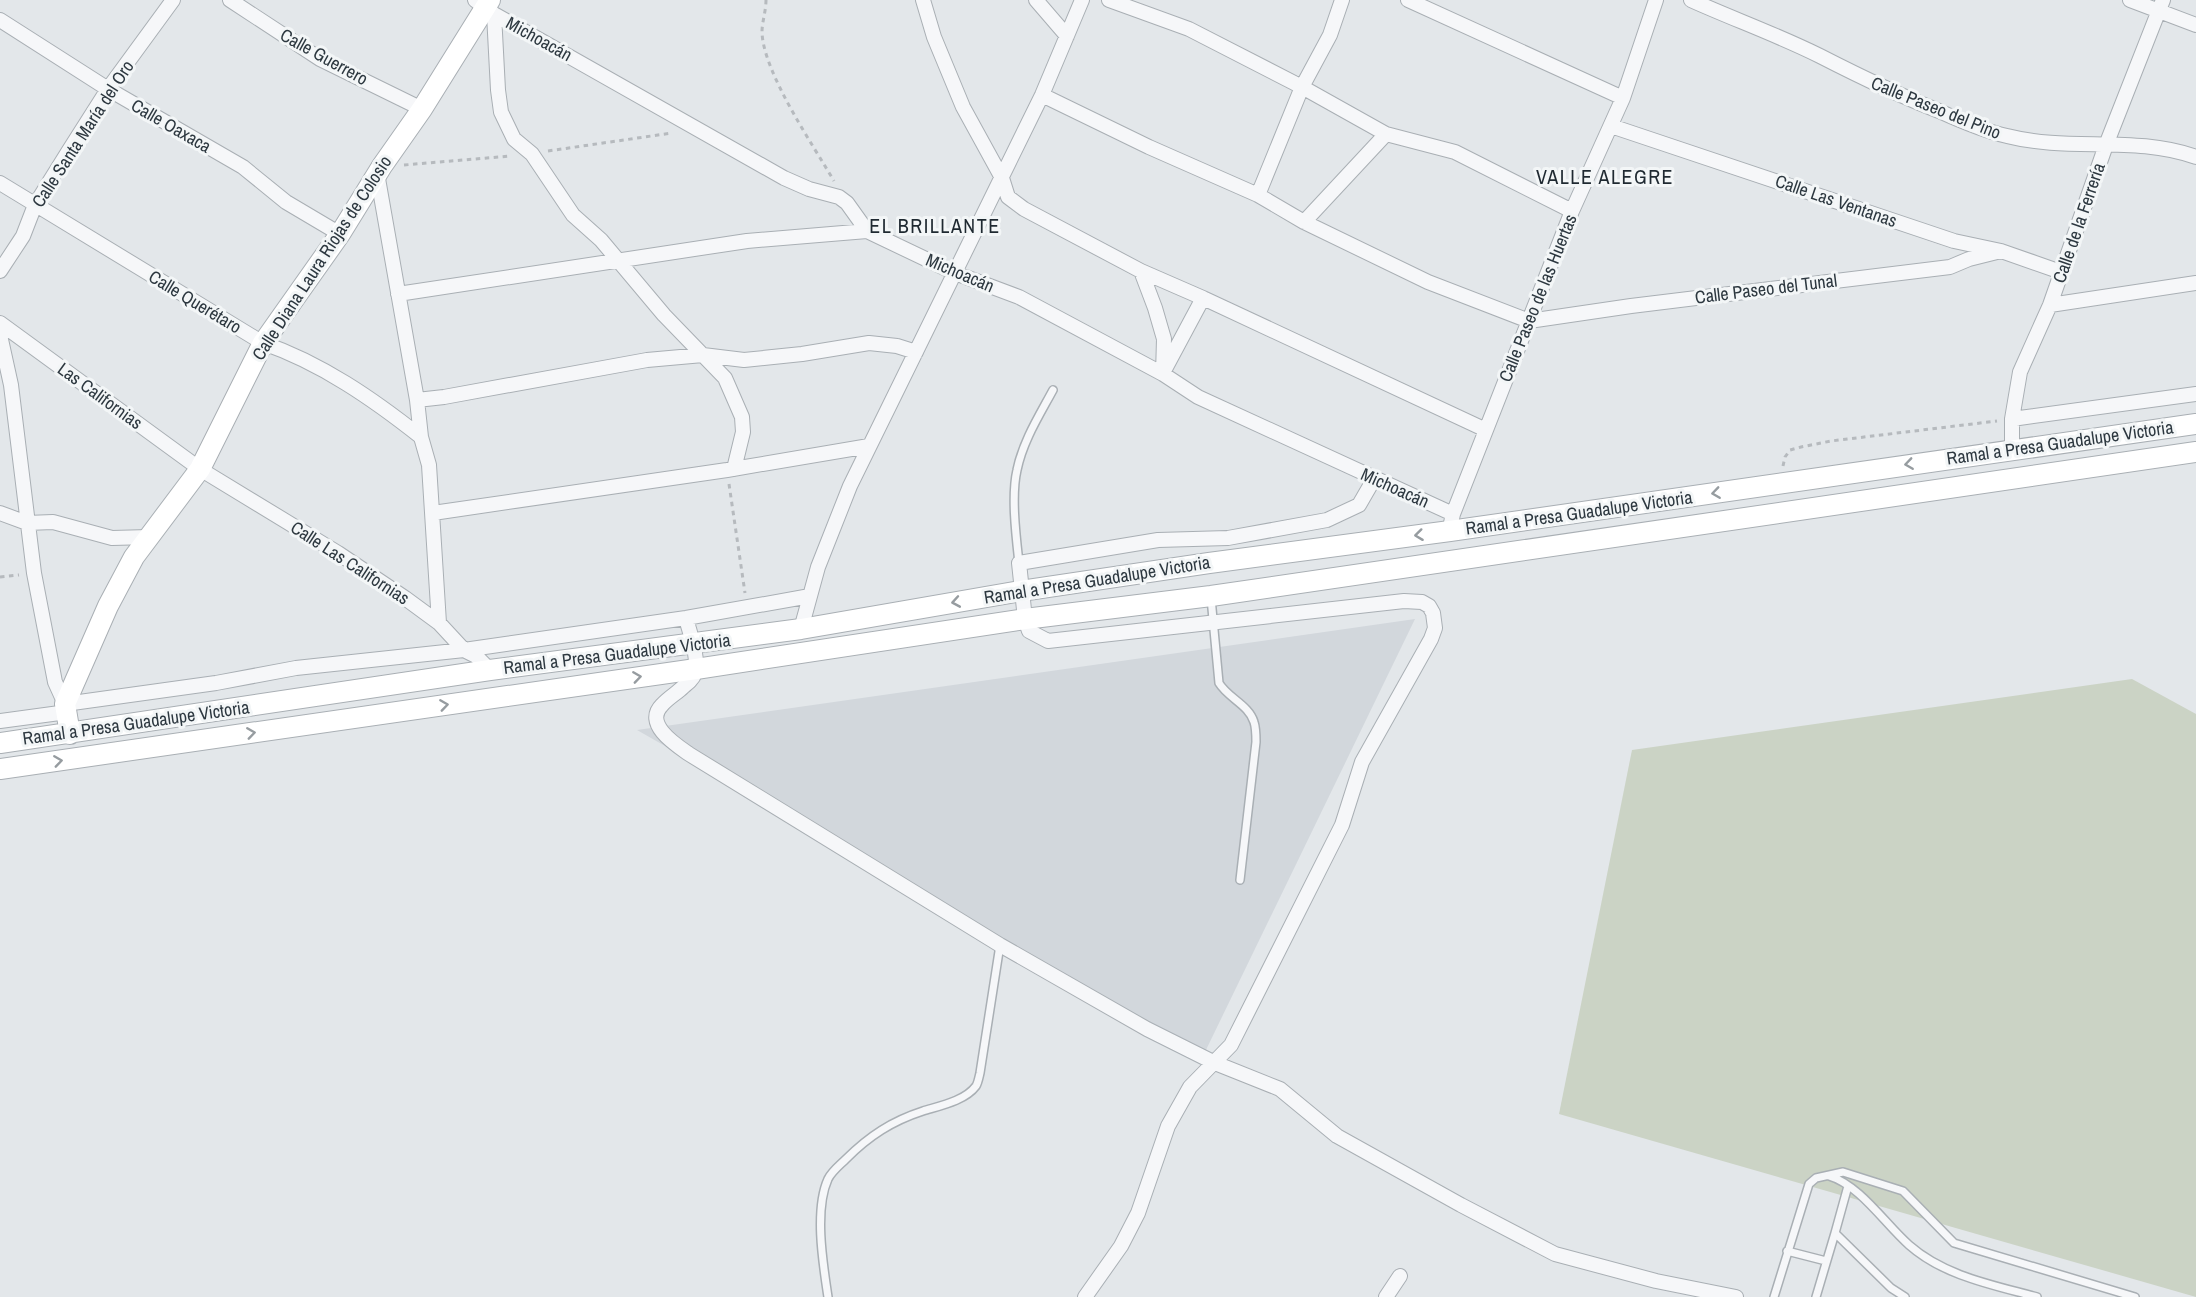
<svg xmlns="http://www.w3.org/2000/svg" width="2196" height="1297" font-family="'Archivo Narrow',sans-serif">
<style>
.built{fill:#d2d7dc}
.green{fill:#cbd3c5}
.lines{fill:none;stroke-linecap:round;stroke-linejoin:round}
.lane-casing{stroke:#a9afb4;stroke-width:10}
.street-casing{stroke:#a9afb4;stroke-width:16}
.secondary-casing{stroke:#a9afb4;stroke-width:22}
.path{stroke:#b6babe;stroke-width:3;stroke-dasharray:4.5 4.5;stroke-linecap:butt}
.lane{stroke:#f6f7f9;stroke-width:7}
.street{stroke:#f6f7f9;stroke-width:14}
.secondary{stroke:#fff;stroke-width:20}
.oneway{stroke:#969ca0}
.labels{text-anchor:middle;stroke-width:6;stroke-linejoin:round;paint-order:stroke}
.street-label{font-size:18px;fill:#2d3840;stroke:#f3f6f7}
.neighbourhood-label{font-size:20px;letter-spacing:1.5px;fill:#1f2931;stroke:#f3f6f7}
</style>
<rect width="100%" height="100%" fill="#e3e7ea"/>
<!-- built -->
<path class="built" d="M1415 619 1204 1054 637 730Z"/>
<!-- green -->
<path class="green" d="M2132 679 2196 714V1297L1559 1114 1632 750Z"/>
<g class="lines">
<!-- lane casing -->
<g class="lane-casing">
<path id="lane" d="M1019 563C1016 536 1011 496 1017 470 1023 441 1039 416 1053 390
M1211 598 1219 683C1228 698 1249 705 1254 722 1256 728 1256 735 1256 742L1240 880
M1829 1176C1860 1185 1885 1224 1909 1245 1944 1276 1993 1285 2037 1297
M1835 1233 1848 1186
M1787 1251 1826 1261
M828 1297C823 1264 814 1210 828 1179 832 1171 840 1165 846 1159 869 1136 892 1121 923 1111 939 1106 965 1101 976 1086 978 1083 979 1077 980 1073L1000 945
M1774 1297 1809 1184 1816 1178 1843 1172 1903 1191 1954 1243 2135 1297
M1816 1297 1835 1233 1891 1288 1905 1297"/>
</g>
<!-- street casing -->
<g class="street-casing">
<path id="street" d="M230 0 320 59 422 109
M475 0 494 14 784 178 809 189 839 197 847 203 867 231 955 273 1019 297 1163 374 1198 397 1453 514
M923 0 934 37 963 107 1002 178 1008 197 1024 209 1141 271 1203 298 1486 430
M1036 0 1067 36
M1109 0 1189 29 1302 87 1386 134 1455 152 1572 211
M1408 0 1623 98
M1691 0C1733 19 1778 35 1820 56 1859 76 1898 95 1939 111 1961 121 1984 131 2007 136 2070 152 2135 135 2196 157
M2130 0 2196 25
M494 14 498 90 501 112 514 139 532 154 573 215 601 240 664 315 725 378 742 417 743 432 734 469
M0 20 108 89 243 167 286 202 340 234
M1042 95 1149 147 1258 195 1304 222 1428 282 1529 321 1631 306 1950 267 1969 259 2001 251
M1611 126 1954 241 2001 251 2061 272
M377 173 417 400
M0 183 263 343C321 363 373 399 421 437
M1258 195 1302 87 1330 35 1342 0
M1304 222 1386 134
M0 271 23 236 35 205 68 152 108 89 173 0
M1141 271 1155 308 1164 339 1163 374
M398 294 747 241 867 231
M2050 305 2196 283
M0 323 200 469 338 553 405 598 439 623 464 650 476 656 490 670
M0 335 11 385 34 573 55 682 65 704 216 683 296 668 464 650 686 618 810 596
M1165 369 1203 298
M2012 419 2196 394
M2012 449V419L2020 372 2050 305 2106 145 2163 0
M0 513 27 523 53 522 112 538 149 537
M433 513 727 470 869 446
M1451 523 1453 514 1572 211 1623 98 1656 0
M686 618C690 634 699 657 695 673 693 679 688 683 683 687 677 693 668 698 662 705 643 724 676 745 689 754L1000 945 1147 1029 1215 1063 1280 1089 1337 1136 1461 1205 1555 1254 1656 1281 1736 1297
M439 623 429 465 421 437 417 400 444 397 647 360 703 355 744 360 802 354 869 343 897 346 916 352
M801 629 818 567 850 486 1042 95 1082 0
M0 721 67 712
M1085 1297 1121 1246 1138 1213 1168 1126 1190 1087 1231 1045 1342 825 1362 762 1431 639 1435 628 1433 613 1429 606 1422 602 1404 601 1048 641 1029 631 1025 619 1019 563 1158 540 1228 538 1327 520 1359 505 1374 479
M1386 1297 1400 1276"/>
</g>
<!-- secondary casing -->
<g class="secondary-casing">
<path id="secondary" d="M70 734 65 704 108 606 134 557 200 469 263 343 340 234 382 166 422 109 490 0
M0 743 490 670 801 629 1021 591 1209 563 1450 531 2196 424
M0 769 696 669 1025 619 1211 596 2196 452"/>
</g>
<!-- path -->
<path class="path" d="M766 0C766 11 762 22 762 32 763 72 813 145 834 181
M548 151 672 133
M404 165 511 156
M1783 466 1785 457 1790 450 1801 447 1831 441 1997 421
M729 484 745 593
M0 577 19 575"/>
<!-- lane -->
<use href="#lane" class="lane"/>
<!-- street -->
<use href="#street" class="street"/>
<!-- secondary -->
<use href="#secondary" class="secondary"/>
</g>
<!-- one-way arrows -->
<defs><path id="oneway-chevron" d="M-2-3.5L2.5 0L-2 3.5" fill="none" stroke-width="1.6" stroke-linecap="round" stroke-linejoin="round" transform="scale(1.5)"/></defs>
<g class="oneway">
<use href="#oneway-chevron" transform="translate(1909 464) rotate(172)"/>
<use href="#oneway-chevron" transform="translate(1716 493) rotate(172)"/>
<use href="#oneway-chevron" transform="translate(1419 535) rotate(173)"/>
<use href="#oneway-chevron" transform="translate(956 602) rotate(170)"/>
<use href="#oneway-chevron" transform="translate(637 677) rotate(-8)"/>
<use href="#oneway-chevron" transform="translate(444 705) rotate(-8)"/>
<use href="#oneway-chevron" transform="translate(251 733) rotate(-8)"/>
<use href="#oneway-chevron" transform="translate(58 761) rotate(-8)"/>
</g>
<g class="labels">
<!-- street labels -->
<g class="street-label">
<text transform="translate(539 39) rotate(29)" y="6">Michoacán</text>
<text transform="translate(324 57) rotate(29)" y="6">Calle Guerrero</text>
<text transform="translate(1936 108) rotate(22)" y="6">Calle Paseo del Pino</text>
<text transform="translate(171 126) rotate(30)" y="6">Calle Oaxaca</text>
<text transform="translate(83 134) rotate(-57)" y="6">Calle Santa María del Oro</text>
<text transform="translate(1836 201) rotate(19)" y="6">Calle Las Ventanas</text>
<text transform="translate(2079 223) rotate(-71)" y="6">Calle de la Ferrería</text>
<text transform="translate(322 258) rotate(-57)" y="6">Calle Diana Laura Riojas de Colosio</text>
<text transform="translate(960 273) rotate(23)" y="6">Michoacán</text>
<text transform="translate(1766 289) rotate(-7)" y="6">Calle Paseo del Tunal</text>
<text transform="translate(1538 298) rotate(-68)" y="6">Calle Paseo de las Huertas</text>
<text transform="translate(195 302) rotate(31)" y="6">Calle Querétaro</text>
<text transform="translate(100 396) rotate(36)" y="6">Las Californias</text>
<text transform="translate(2060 443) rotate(-8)" y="6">Ramal a Presa Guadalupe Victoria</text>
<text transform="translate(1395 488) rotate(24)" y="6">Michoacán</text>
<text transform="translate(1579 513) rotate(-8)" y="6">Ramal a Presa Guadalupe Victoria</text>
<text transform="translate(350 563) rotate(33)" y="6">Calle Las Californias</text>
<text transform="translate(1097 580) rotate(-9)" y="6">Ramal a Presa Guadalupe Victoria</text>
<text transform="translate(617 654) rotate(-7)" y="6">Ramal a Presa Guadalupe Victoria</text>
<text transform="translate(136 723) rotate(-8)" y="6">Ramal a Presa Guadalupe Victoria</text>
</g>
<!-- neighbourhood labels -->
<g class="neighbourhood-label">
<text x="1605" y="184">VALLE ALEGRE</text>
<text x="935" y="233">EL BRILLANTE</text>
</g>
</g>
</svg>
